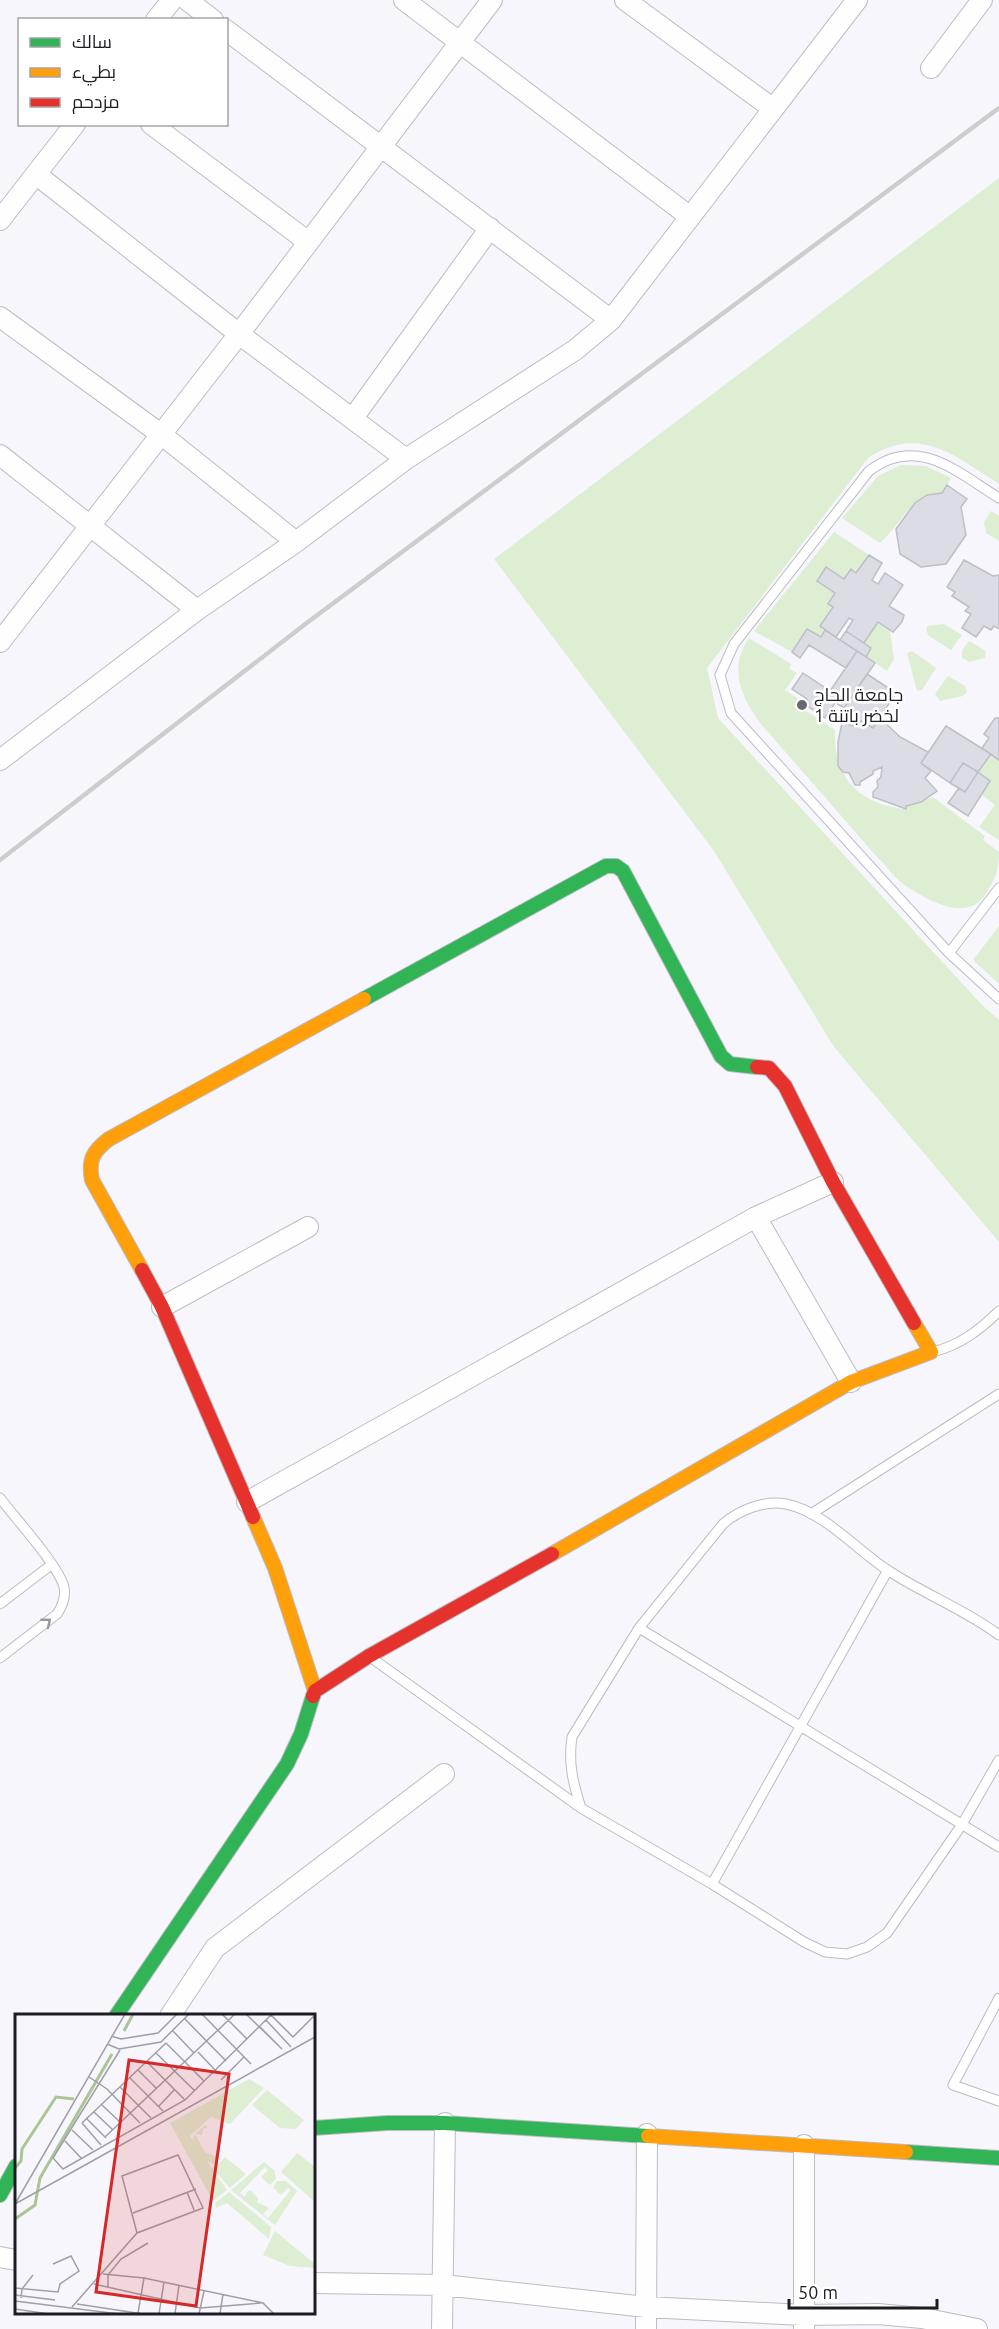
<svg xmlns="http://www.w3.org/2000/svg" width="999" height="2329" font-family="Ubuntu,Cairo,sans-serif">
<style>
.green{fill:#deeed3}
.building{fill:#dcdde4;stroke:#bdbec6;stroke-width:1.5}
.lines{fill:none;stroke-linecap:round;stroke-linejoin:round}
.lane-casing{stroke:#bcbcc3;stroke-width:11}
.street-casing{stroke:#bcbcc3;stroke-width:22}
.fast-casing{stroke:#bcbcc3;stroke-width:16}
.slow-casing{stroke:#bcbcc3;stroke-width:16}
.jam-casing{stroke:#bcbcc3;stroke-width:16}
.lane{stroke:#fefeff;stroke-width:9}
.street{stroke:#fefeff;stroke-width:20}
.fast{stroke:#30b455;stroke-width:14}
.slow{stroke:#ff9f0a;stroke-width:14}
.jam{stroke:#e5322d;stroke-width:14}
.rail{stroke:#cdcdd0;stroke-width:4.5}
.oneway{stroke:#98989d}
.poi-dot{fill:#686870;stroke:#fff;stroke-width:2}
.labels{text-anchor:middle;stroke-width:5;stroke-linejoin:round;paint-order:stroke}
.poi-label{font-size:18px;fill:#1c1c25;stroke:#fff;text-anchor:start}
.inset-river{fill:none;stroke:#acc596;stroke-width:3}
.inset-road{fill:none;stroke:#9f9fa6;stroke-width:1.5}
.view{fill:#d62828;fill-opacity:0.15;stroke:#d62828;stroke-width:3}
.inset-edge{fill:none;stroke:#1c1c25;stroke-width:3}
</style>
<rect width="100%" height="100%" fill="#f6f6fc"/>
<!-- green -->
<path class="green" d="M999 178V484C955 456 919 424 868 458L707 668 718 718 982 1005 999 1020V1242L834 1047 714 851 494 559Z
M901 465 926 466 951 478 942 493C908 498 903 522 880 543L842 518 878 476Z
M991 511 999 516V541L986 533 984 522Z
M834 532 869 555 856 573 851 569 844 579 826 567 817 581 835 593 828 604 833 607 820 626 825 630 821 637 807 629 792 652 754 631Z
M878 622 890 630 894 659 887 671 866 657 871 648 864 643Z
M944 624 962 635 951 650 929 636 926 630 927 626Z
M749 638 791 664 789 669 797 673 785 690 800 700 797 705 835 730C833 778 859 804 905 809L906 806 933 797 985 836 983 840 999 852C999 871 995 879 985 895 966 924 923 898 902 883 892 876 887 865 877 857L761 724C741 697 728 669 749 638Z
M969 641 986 651 985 658 969 662 962 658V650Z
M912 651 936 668 922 690 917 691 907 653Z
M948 676 965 686 967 692 963 696 940 701 935 694Z
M991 754 999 760V840L979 827 995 805 981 794 978 772Z
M999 926V984L973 960Z"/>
<!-- building -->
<path class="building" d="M947 485 967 499 961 507 966 535 946 564 921 567 900 554 896 529 915 503 927 495 942 493Z
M869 555 882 563 872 580 878 584 885 573 903 585 889 606 904 615 902 622 893 632 878 622 864 643 846 631 853 620 849 618 836 637 820 626 833 607 828 604 835 593 817 581 826 567 844 579 851 569 856 573Z
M964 560 993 576 999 575V629L994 626 991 630 984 626 976 637 962 628 971 614 965 611 969 607 952 596 955 592 947 587Z
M807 629 821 637 825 630 857 651 846 668 809 645 800 658 792 652Z
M846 631 871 648 866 657 840 640Z
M857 651 875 663 844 708 826 697Z
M803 673 830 691 826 697 835 703 825 718 804 704 807 699 792 689Z
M867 674 896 693 873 728 861 721 857 727 842 723 836 720Z
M880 718 900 737 928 752 921 763 931 771 925 778 937 791 921 802 906 806V809L873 797V792L878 787 877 781 881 777 882 767 873 771V774L860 782V785H855L849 773 843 772 838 766V742L842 723 857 727 861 721 873 728Z
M995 718H999V760L982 748 989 738 984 734Z
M946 726 991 754 978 772 963 763 950 783 921 763Z
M963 763 978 772 965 792 950 783Z
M978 772 990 781 968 816 948 803 959 788 965 792Z"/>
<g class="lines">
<!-- lane casing -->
<g class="lane-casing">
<path id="lane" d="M999 498C957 472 917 434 869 471L734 644 720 675 731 713 949 953 999 999
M949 953 999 888
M933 1352C960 1345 980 1330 999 1311
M0 1498C15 1518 59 1566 64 1587 66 1597 63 1605 57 1614L0 1658
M811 1514 999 1394
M0 1604 51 1565
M639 1628 999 1847
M373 1659 581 1808 712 1884 804 1942 825 1952 847 1954 867 1947 887 1933 961 1826 999 1760
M581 1808C573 1783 568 1763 572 1737L639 1628 723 1524C739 1510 764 1500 786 1504 825 1512 856 1550 889 1571 924 1594 966 1610 999 1635
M712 1884 888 1570
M999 1998 953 2085 999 2101"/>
</g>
<!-- street casing -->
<g class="street-casing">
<path id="street" d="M187 0 213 20
M404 0 689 216
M625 0 772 108
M156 20 172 0
M226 30 611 320
M931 68 982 0
M151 124 307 241
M37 175 239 334 406 459
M0 220 75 124
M0 317 162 435 296 542
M353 418 490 228
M0 455 197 610
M0 642 239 334 492 0
M0 760 197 610 296 542 406 459 575 350 611 320 857 0
M756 1217 851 1382
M162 1307 308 1227
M247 1502 756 1217 833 1182
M170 2016 215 1948 444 1774
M804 2145V2329
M0 2257 16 2260
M314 2283 443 2285 646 2307 804 2315 878 2314 922 2318 977 2329
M442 2329 445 2123
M646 2329 647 2134"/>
</g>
<!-- fast casing -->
<g class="fast-casing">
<path id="fast" d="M364 999 606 866H616L623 871 721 1056 730 1064 757 1067
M116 2016 287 1764 301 1734 313 1696
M314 2128 387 2123H445L648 2136
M906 2152 999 2158
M0 2195 16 2166"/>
</g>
<!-- slow casing -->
<g class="slow-casing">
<path id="slow" d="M142 1270 92 1180C88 1160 93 1151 109 1139L364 999
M253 1517 275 1568 315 1691
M552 1554 851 1382 931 1352 914 1323
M648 2136 906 2152"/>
</g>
<!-- jam casing -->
<g class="jam-casing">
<path id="jam" d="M757 1067 769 1068 785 1086 833 1182 914 1323
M142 1270 162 1307 253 1517
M313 1696 315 1691 369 1656 552 1554"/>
</g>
<!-- lane -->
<use href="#lane" class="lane"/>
<!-- street -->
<use href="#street" class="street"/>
<!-- fast -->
<use href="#fast" class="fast"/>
<!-- slow -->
<use href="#slow" class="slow"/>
<!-- jam -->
<use href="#jam" class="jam"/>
<!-- rail -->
<path class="rail" d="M0 860 308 622 999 108"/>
</g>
<!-- one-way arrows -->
<defs><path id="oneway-chevron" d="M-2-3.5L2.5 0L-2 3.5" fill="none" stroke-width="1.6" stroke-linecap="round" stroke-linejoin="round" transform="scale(1.5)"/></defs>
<use class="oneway" href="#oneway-chevron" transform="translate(47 1622) rotate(-39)"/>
<!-- markers -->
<circle class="poi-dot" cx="802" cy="705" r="6"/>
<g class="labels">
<!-- poi labels -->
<g class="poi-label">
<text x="814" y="701">جامعة الحاج<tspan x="814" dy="21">لخضر باتنة 1</tspan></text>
</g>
</g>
<!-- overview -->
<g transform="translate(15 2014)">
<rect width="300" height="300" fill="#f6f6fc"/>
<path d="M234 65 249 74 215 110 196 103 175 122 212 176 198 187 155 109ZM252 76 289 106 281 115 265 114 237 91ZM190 111 193 113 188 115 187 121 180 120 190 138 200 142 202 135 206 136 199 150 192 147 178 126 179 121ZM282 139 300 153V188L266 158ZM210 143 231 160 215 174 198 155ZM249 148 259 156 261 165 255 171 246 163 253 156 250 153 225 179 230 183 232 178 235 176 243 184 242 188 254 194 248 200 253 204 276 176 273 174 266 181 258 174 262 167H271L282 177 260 211 216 176ZM214 178 256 213 254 225 212 189 201 194 200 189ZM260 217 300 250V254L275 252 248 241Z" fill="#deeed3"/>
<path class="inset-river" d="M109 17 118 0M0 154 6 147 7 135 41 83 59 85M0 205 20 191 25 164 97 40"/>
<path class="inset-road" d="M187 0 236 50M207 0 232 25M231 0 267 35 244 12M256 1 278 23 300 1M170 5 211 47M251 6 276 33M158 17 179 39M96 22 106 25 143 19 162 0M151 29 189 67M92 30 104 35 146 28 174 0M105 36 38 144 48 155 170 86 257 0M183 38 201 57M141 39 180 77M132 48 170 86M123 56 141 74M74 63 92 75 125 109M115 64 148 97M206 66 229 43M105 73 136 104M87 91 106 109M144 92 160 75M79 98 98 116M71 104 91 124M67 109 151 29M67 109 86 131M57 116 78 136M90 123 220 0M50 127 67 145M172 178 179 196M0 190 110 0M0 190 300 23M118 199 181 175M88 260 129 264 248 289 259 300M79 270 185 294 246 289M0 274 43 278 45 270 64 257 56 242 38 250M93 274V261L106 245 133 229M0 281 40 286M6 284 7 275 18 261M0 287 104 300M62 290 128 300M57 293 122 219 188 194 163 141 107 162 122 219M0 295 34 300M123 299 129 264M144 300 149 268M160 300 164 271M184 300 189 277M205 300 208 280"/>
<path class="view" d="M114 46 214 60 181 292 81 278Z"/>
<rect width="300" height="300" class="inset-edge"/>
</g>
<!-- legend -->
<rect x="18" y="18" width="210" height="108" fill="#ffffff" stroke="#a4a4a8" stroke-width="1.5"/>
<rect x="30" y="38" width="30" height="9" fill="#30b455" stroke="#a4a4a8" stroke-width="1.5"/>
<text x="72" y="48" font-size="18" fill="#1c1c25">سالك</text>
<rect x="30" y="68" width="30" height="9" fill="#ff9f0a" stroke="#a4a4a8" stroke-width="1.5"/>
<text x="72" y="78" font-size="18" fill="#1c1c25">بطيء</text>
<rect x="30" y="98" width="30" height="9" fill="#e5322d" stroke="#a4a4a8" stroke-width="1.5"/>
<text x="72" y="108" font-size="18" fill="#1c1c25">مزدحم</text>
<!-- scale -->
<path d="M789 2299v9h148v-9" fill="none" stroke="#1c1c25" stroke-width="3"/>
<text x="798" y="2299" font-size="18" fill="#1c1c25" stroke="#ffffff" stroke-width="4.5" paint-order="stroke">50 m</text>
</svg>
